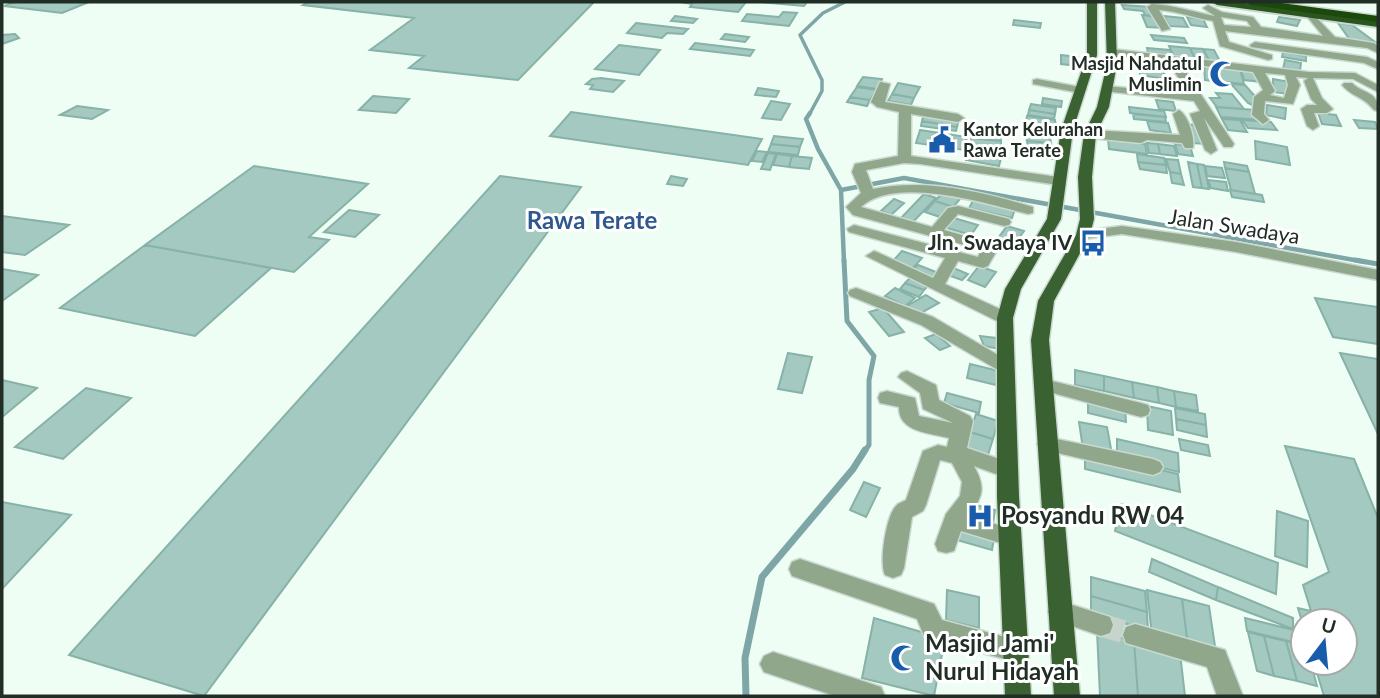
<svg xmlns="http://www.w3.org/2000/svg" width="1380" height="698" font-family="Lato,sans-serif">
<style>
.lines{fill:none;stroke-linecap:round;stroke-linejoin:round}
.stream-far3{stroke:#7ea6a6;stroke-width:3.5}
.stream-far2{stroke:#7ea6a6;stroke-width:4.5}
.stream-far1{stroke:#7ea6a6;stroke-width:5}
.stream{stroke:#7ea6a6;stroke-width:7}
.building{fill:#a3c9c0;stroke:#87b2a7;stroke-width:2}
.minor-tunnel{stroke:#c6d4cc;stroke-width:23;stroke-dasharray:23 11;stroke-linecap:butt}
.minor-casing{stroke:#cad9d0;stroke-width:3}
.primary-casing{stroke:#cad9d0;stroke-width:3}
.trunk-casing{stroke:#cad9d0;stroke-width:4}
.motorway-casing{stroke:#cad9d0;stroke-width:3}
.minor{fill:#90a78b;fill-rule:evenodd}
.primary{fill:#3a6131;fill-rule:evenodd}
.trunk{fill:#2a551e;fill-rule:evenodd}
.motorway{fill:#1a490b;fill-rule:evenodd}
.labels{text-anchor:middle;stroke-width:6;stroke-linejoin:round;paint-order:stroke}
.far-poi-label{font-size:18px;font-weight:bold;fill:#202e26;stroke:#fff;text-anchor:end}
.street-label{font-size:21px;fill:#202e26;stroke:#fff}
.poi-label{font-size:21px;font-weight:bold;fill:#202e26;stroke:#fff;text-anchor:end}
.quarter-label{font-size:24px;font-weight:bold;fill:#2f588e;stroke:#fff}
.near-poi-label{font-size:24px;font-weight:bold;fill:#202e26;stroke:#fff;text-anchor:start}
</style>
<rect width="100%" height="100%" fill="#effef5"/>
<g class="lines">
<!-- stream-far3 -->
<path class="stream-far3" d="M809 115 822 91V80L800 35 823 13 845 2"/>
<!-- stream-far2 -->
<path class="stream-far2" d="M810 113 806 119 818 149 841 190
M844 262 841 190 904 178 1365 262"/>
<!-- stream-far1 -->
<path class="stream-far1" d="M844 260 847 321 874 356 869 380V445L864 452
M1355 260 1378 264"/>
<!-- stream -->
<path class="stream" d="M746 696 745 658 762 577 853 469 865 450"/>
</g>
<!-- building -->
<path class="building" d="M15 2H89L62 13 4 6Z
M308 2H594L518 80 409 68 424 56 370 50 414 18 303 5Z
M680 2H746L738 12 690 7 692 4Z
M760 2H807L804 6Z
M1122 5 1152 7 1155 16 1145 15 1143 11 1124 9Z
M783 12 797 13 789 26 742 21 747 14 779 17Z
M1142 15 1157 17 1163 28 1147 27Z
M675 16 697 19 693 23 671 21Z
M1164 16 1183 18 1188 27 1169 26Z
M1187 17 1203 19 1207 27 1191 25Z
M1279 17 1300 20 1297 26 1277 22Z
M1014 20 1041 23 1040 28 1013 25Z
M636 23 688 29 683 34 667 33 662 38 627 33Z
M1338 23 1352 25 1375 42 1350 40Z
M15 34 19 38 2 44V35Z
M725 34 749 37 745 42 721 39Z
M1151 35 1184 38 1187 43 1154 40Z
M695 43 754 50 750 56 690 49Z
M619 45 660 50 639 75 595 69Z
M1169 46 1190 48 1196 61 1175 59Z
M1147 48 1170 50 1172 55 1148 53Z
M1190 48 1203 49 1210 62 1196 61Z
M1203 49 1214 50 1221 63 1210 62Z
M1283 52 1306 56V61L1282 57Z
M1061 55 1078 57 1079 66 1061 64Z
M1134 60 1159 64V69L1134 65Z
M1285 60 1301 63 1300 71 1283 69Z
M1204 66 1240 69 1244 84 1205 80Z
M1139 67 1164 70 1165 79 1140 75Z
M1241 70 1259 72 1262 82 1244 80Z
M863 77 882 79 877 89 857 86Z
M601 78 624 81 613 92 590 89 593 85 586 84 592 79Z
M1273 79 1290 82 1287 94 1273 92Z
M898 83 920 87 914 98 892 94Z
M1231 84 1245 85 1260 102 1258 108 1248 103Z
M857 87 877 90 870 100 850 97Z
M758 88 779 91 776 97 755 95Z
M1216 93 1232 94 1244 109 1217 107 1210 98H1220Z
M892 94 914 98 911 105 888 101Z
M373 96 409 99 396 113 359 110Z
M850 97 870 100 867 106 847 102Z
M1043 98 1062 101 1061 107 1042 104Z
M1156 100 1173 102 1176 111 1159 109Z
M771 101 790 104 781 120 762 118Z
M1031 104 1056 108 1055 114 1029 110Z
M1267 105 1286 108 1285 119 1266 115Z
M77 106 108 110 92 119 60 115Z
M1129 107 1164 111 1166 117 1130 113Z
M1216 107 1255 110 1260 120 1221 117Z
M1029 110 1055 114 1054 119 1028 115Z
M571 112 762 139 748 165 550 136Z
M1318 113 1336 115 1341 126 1322 124Z
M924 114 959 119 957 127 922 121Z
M1133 114 1165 117 1166 122 1134 119Z
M1027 116 1055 120 1056 126 1026 122Z
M1222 119 1240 120 1247 132 1228 130Z
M1242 120 1271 122 1277 130 1248 128Z
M1354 120 1375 122 1378 129 1359 128Z
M922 121 957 127 956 131 921 126Z
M1147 121 1168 123 1171 133 1150 130Z
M1187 124 1200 126 1205 144 1193 143Z
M978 125 997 127V133L978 131Z
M920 130 967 137 964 150 916 143Z
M971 132 1000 135 1001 141 971 138Z
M1026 135 1050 137 1051 143 1027 141Z
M774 136 803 139 800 147 771 144Z
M971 138 1001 141V148L971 144Z
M1108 139 1145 144 1147 154 1109 149Z
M1027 141 1051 143 1053 149 1028 147Z
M1255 141 1287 147 1290 165 1256 159Z
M1147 143 1158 144 1160 154 1149 153Z
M771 144 800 147 798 155 768 152Z
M1158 144 1174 146 1177 156 1160 154Z
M1175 144 1190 146 1193 156 1178 154Z
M1028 147 1053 149 1055 159 1030 157Z
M757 151 767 152 762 162 752 161Z
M768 153 776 154 770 170 761 169Z
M968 153 1001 158 999 166 966 160Z
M777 154 792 156 789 167 773 165Z
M1137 154 1164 158 1166 165 1138 162Z
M792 156 812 158 809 169 789 167Z
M1166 159 1178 160 1181 174 1170 172Z
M1138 162 1166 165 1167 173 1140 169Z
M1188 162 1197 164 1202 188 1193 187Z
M1224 162 1247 166 1249 172 1225 168Z
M1197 164 1204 165 1209 189 1202 188Z
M254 166 368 184 309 237 329 240 294 272 145 245Z
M1205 166 1222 168 1225 178 1207 176Z
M1225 168 1249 172 1255 194 1231 190Z
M1170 172 1181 174 1184 185 1172 183Z
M500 176 581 187 204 696 69 655Z
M671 176 687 179 683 186 667 184Z
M1208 180 1226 182 1228 191 1211 188Z
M1230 190 1262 195 1264 202 1232 197Z
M942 193 960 199 953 207 935 201Z
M924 194 936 198 912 223 900 219Z
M894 199 904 203 891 215 881 211Z
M974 199 1015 209 1012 218 969 208Z
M935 201 950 206 940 217 925 212Z
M349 210 379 215 355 237 324 232Z
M2 216 69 225 25 255 2 252Z
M954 218 978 225 971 235 947 228Z
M1007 226 1024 231 1010 250 993 245Z
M145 245 271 268 195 336 60 308Z
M902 251 922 258 912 269 892 262Z
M918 265 941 274 933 283 909 273Z
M979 266 996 272 985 287 968 280Z
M951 267 968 274 962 280 945 274Z
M2 269 38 275 2 301Z
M910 278 929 285 924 290 905 283Z
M905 283 924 290 919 297 900 289Z
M895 288 915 298 905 306 885 296Z
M926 295 939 303 919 314 907 306Z
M1315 298 1378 307V344L1333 337Z
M883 308 904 332 889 336 869 312Z
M936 334 950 346 940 350 925 338Z
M980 336 996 338 999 349 984 346Z
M788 353 812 357 802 393 778 389Z
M1340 353 1378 359V434Z
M970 364 999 371 996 385 967 378Z
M1075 370 1104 376V391L1075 385Z
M1104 376 1132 382 1134 398 1104 391Z
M2 380 37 388 2 417Z
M1132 382 1157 387 1159 403 1134 398Z
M1157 387 1174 391 1176 407 1159 403Z
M86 388 131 398 63 459 15 447Z
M1174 391 1196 395 1198 411 1176 407Z
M947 393 981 402 979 413 944 403Z
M1088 399 1125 407 1126 422 1088 413Z
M1147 406 1171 411 1173 435 1148 430Z
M1175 408 1205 414 1206 425 1176 419Z
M976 414 998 421 993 439 970 432Z
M1176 419 1206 425 1207 437 1177 430Z
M1079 422 1107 427 1112 454 1083 449Z
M970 432 993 439 987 458 964 450Z
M1117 439 1178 453 1179 472 1117 457Z
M1179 439 1208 445 1210 456 1181 450Z
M1285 446 1354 459 1378 518V696H1324L1314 663H1345V621H1303V625L1298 608 1311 611 1303 585 1329 572Z
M1085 452 1178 474 1180 492 1085 469Z
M864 482 880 488 866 517 850 510Z
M2 502 71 515 2 589Z
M968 503 995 510 992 531 964 523Z
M1121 504 1278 563 1276 594 1115 531Z
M1277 511 1308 521 1307 567 1275 556Z
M960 523 995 533 992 550 957 540Z
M1152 559 1218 587 1216 600 1149 572Z
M1091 577 1145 591 1147 612 1091 596Z
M1218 587 1293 618V629L1216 600Z
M947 590 979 597V628L946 620Z
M1147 590 1182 599 1188 646 1152 636Z
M1091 596 1147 612 1148 630 1091 614Z
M1182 599 1209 606 1216 653 1188 646Z
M874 618 945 639 934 696 862 678Z
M1245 618 1294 630 1297 643 1247 631Z
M1097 631 1134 641 1138 696H1100Z
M1248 632 1264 636 1274 676 1257 671Z
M1264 636 1286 641 1297 681 1274 676Z
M1134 641 1180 653 1185 696H1138Z
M1286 641 1303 645V663H1311L1317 686 1297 681Z"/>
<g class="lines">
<!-- minor-tunnel -->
<path class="minor-tunnel" d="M1101 625 1135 635"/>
<!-- minor casing -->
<g class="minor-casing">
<path id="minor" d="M1152 4C1175 5 1193 12 1215 16L1203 8 1208 5 1222 12 1253 17 1261 27 1323 36 1305 14 1310 11 1335 37 1374 43 1378 46V53L1367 48 1225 31 1229 42 1272 55V59L1268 60 1220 46 1213 21C1194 18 1177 11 1159 10L1170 29 1162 31 1147 7ZM1221 17 1247 21 1251 27 1224 25Z
M1255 42 1367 57 1378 62V69L1364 63 1251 47 1250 45Z
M1112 49 1309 72 1355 73 1378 85V92L1353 79 1313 78 1322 98 1333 109 1327 113H1314L1319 126 1313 130 1307 126 1301 109 1307 105H1317L1311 99 1304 81 1308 78 1296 77 1300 85 1293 104 1265 101 1264 114 1269 120 1263 124 1252 115 1254 97 1263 90 1253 72 1180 63 1234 144 1232 147H1224L1204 118 1217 150 1211 154 1205 150 1190 114 1200 111 1194 101 1103 91V87L1107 86 1189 94 1168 62 1108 54V50ZM1265 73 1285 75 1288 85 1284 98 1270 95 1275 91Z
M1037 79 1080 87 1086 90 1080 93 1033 84V80Z
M880 82 890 84 885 102 958 114 964 118 958 122 911 114V156L1058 177 1065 181 1058 185 920 164 904 163 866 170 873 189C926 178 982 192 1033 207V213L1028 214C987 204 896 175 861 207L932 227 948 208 958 206 1009 219 1011 222 1009 225 1004 226 958 214 944 230 991 243 996 252 988 266 983 268 958 261 945 284 1011 314 1013 318 1011 322H999L866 256 874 251 879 253 933 278 945 258 849 232 847 229 854 225 978 257 980 252 979 249 853 215 846 207 861 193 852 172 855 164 898 156 899 112 877 107 871 102Z
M1344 83H1352C1364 95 1378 90 1378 111L1374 110C1362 95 1353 98 1342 85Z
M1179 110C1189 116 1195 139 1193 148H1185L1182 143 1147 140 1141 143 1090 138 1084 134 1090 130 1180 135 1173 114Z
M1122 226 1236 242 1378 270V280L1236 252 1122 234 1083 239 1076 235 1083 231Z
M856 288 933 317 1010 362 1013 366 1010 370H998L921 325 850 296 848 293 850 290Z
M907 371 936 385 939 400 970 416 973 421 967 448 1014 464 1017 470 1014 476 1007 478 974 466C986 488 983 496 969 516L1018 531 1021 537 1018 543 1010 546 961 531 954 551 946 553 938 551 935 544 946 514 960 496 962 482 952 463 940 460 926 505 923 511 912 517 904 568 901 575 893 578 885 575C879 563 886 516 896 506 898 503 903 502 906 500L923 451 938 445 947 447 949 438C930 433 898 432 899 407L880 403 878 398 880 393 887 391 915 398 919 416 953 423 923 409 920 393 898 377 901 373Z
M1044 379 1141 403 1148 405 1150 410 1148 415 1141 417 1038 389 1035 385 1038 381Z
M1047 437 1153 459 1160 462 1163 467 1160 472 1153 475 1040 449 1037 444 1040 439Z
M800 559 934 604 942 620 1016 640 1025 643 1028 651 1025 659 1016 662 930 639 924 636 917 619 792 576 789 569 792 562Z
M1060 601 1110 617 1113 625 1110 633 1101 636 1052 619 1048 612 1052 605Z
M1135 624 1225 650 1243 696H1217L1207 667 1126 643 1123 635 1126 627Z
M773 652 872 684 881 687 885 696H835L764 672 760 664 764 656Z"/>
</g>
<!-- primary casing -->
<g class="primary-casing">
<path id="primary" d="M1087 2H1097V55L1073 130 1061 219 1021 289 1013 318 1019 496 1031 696H1005L997 496V318L1005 289 1047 219 1061 130 1087 55Z
M1105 2H1115L1117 64 1109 107 1096 134 1092 177 1094 219 1090 235 1054 301 1049 340 1080 696H1054L1031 340 1038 301 1076 235 1080 219 1078 177 1084 134 1097 107 1107 64Z"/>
</g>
<!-- trunk casing -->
<g class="trunk-casing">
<path id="trunk" d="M1212 2H1238L1378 21V27L1217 5Z"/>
</g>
<!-- motorway casing -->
<g class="motorway-casing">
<path id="motorway" d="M1245 2H1274L1378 16V22L1251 5Z"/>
</g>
<!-- minor -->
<use href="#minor" class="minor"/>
<!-- primary -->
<use href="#primary" class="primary"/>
<!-- trunk -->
<use href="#trunk" class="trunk"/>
<!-- motorway -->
<use href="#motorway" class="motorway"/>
</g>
<!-- icons -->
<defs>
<g id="mosque-bare" transform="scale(2.1)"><path d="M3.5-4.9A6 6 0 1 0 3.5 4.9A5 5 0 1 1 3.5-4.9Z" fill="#195cac" stroke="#fff" stroke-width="2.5" paint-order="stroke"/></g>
<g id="civic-bare" transform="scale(2.1)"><path d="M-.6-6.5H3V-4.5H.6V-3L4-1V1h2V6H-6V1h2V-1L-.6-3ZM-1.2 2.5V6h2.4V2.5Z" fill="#195cac" stroke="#fff" stroke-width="2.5" paint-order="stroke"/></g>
<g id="bus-bare" transform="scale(2.1)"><path d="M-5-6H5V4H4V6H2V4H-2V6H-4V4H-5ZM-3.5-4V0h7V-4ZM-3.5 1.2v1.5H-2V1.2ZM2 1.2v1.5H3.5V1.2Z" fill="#195cac" stroke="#fff" stroke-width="2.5" paint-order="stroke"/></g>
<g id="hospital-bare" transform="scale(2.1)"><path d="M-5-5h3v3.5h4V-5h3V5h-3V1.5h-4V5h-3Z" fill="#195cac" stroke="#fff" stroke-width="2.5" paint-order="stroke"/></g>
</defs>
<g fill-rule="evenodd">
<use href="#mosque-bare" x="1223" y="74"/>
<use href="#civic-bare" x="942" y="140"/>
<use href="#bus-bare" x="1093" y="243"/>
<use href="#hospital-bare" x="980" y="516"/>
<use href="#mosque-bare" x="904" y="658"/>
</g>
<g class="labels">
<!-- far-poi labels -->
<g class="far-poi-label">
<text x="1202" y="70">Masjid Nahdatul<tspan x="1202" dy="21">Muslimin</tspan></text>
<text x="963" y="136" text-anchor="start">Kantor Kelurahan<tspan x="963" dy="21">Rawa Terate</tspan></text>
</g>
<!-- street labels -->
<g class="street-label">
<text transform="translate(1234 227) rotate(9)" y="7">Jalan Swadaya</text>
</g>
<!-- poi labels -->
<g class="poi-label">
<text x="1072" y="250">Jln. Swadaya IV</text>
</g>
<!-- quarter labels -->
<g class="quarter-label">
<text x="592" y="229">Rawa Terate</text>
</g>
<!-- near-poi labels -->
<g class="near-poi-label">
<text x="1001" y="524">Posyandu RW 04</text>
<text x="925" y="652">Masjid Jami'<tspan x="925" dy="28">Nurul Hidayah</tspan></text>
</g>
</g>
<!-- border -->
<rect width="1380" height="698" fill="none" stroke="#202e26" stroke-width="7"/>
<!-- north arrow -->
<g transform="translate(1324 642) rotate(16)"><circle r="33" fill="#ffffff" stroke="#a6aba8" stroke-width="2"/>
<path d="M0-5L12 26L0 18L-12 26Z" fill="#195cac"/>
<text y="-10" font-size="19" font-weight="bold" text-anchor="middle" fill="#202e26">U</text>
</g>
</svg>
